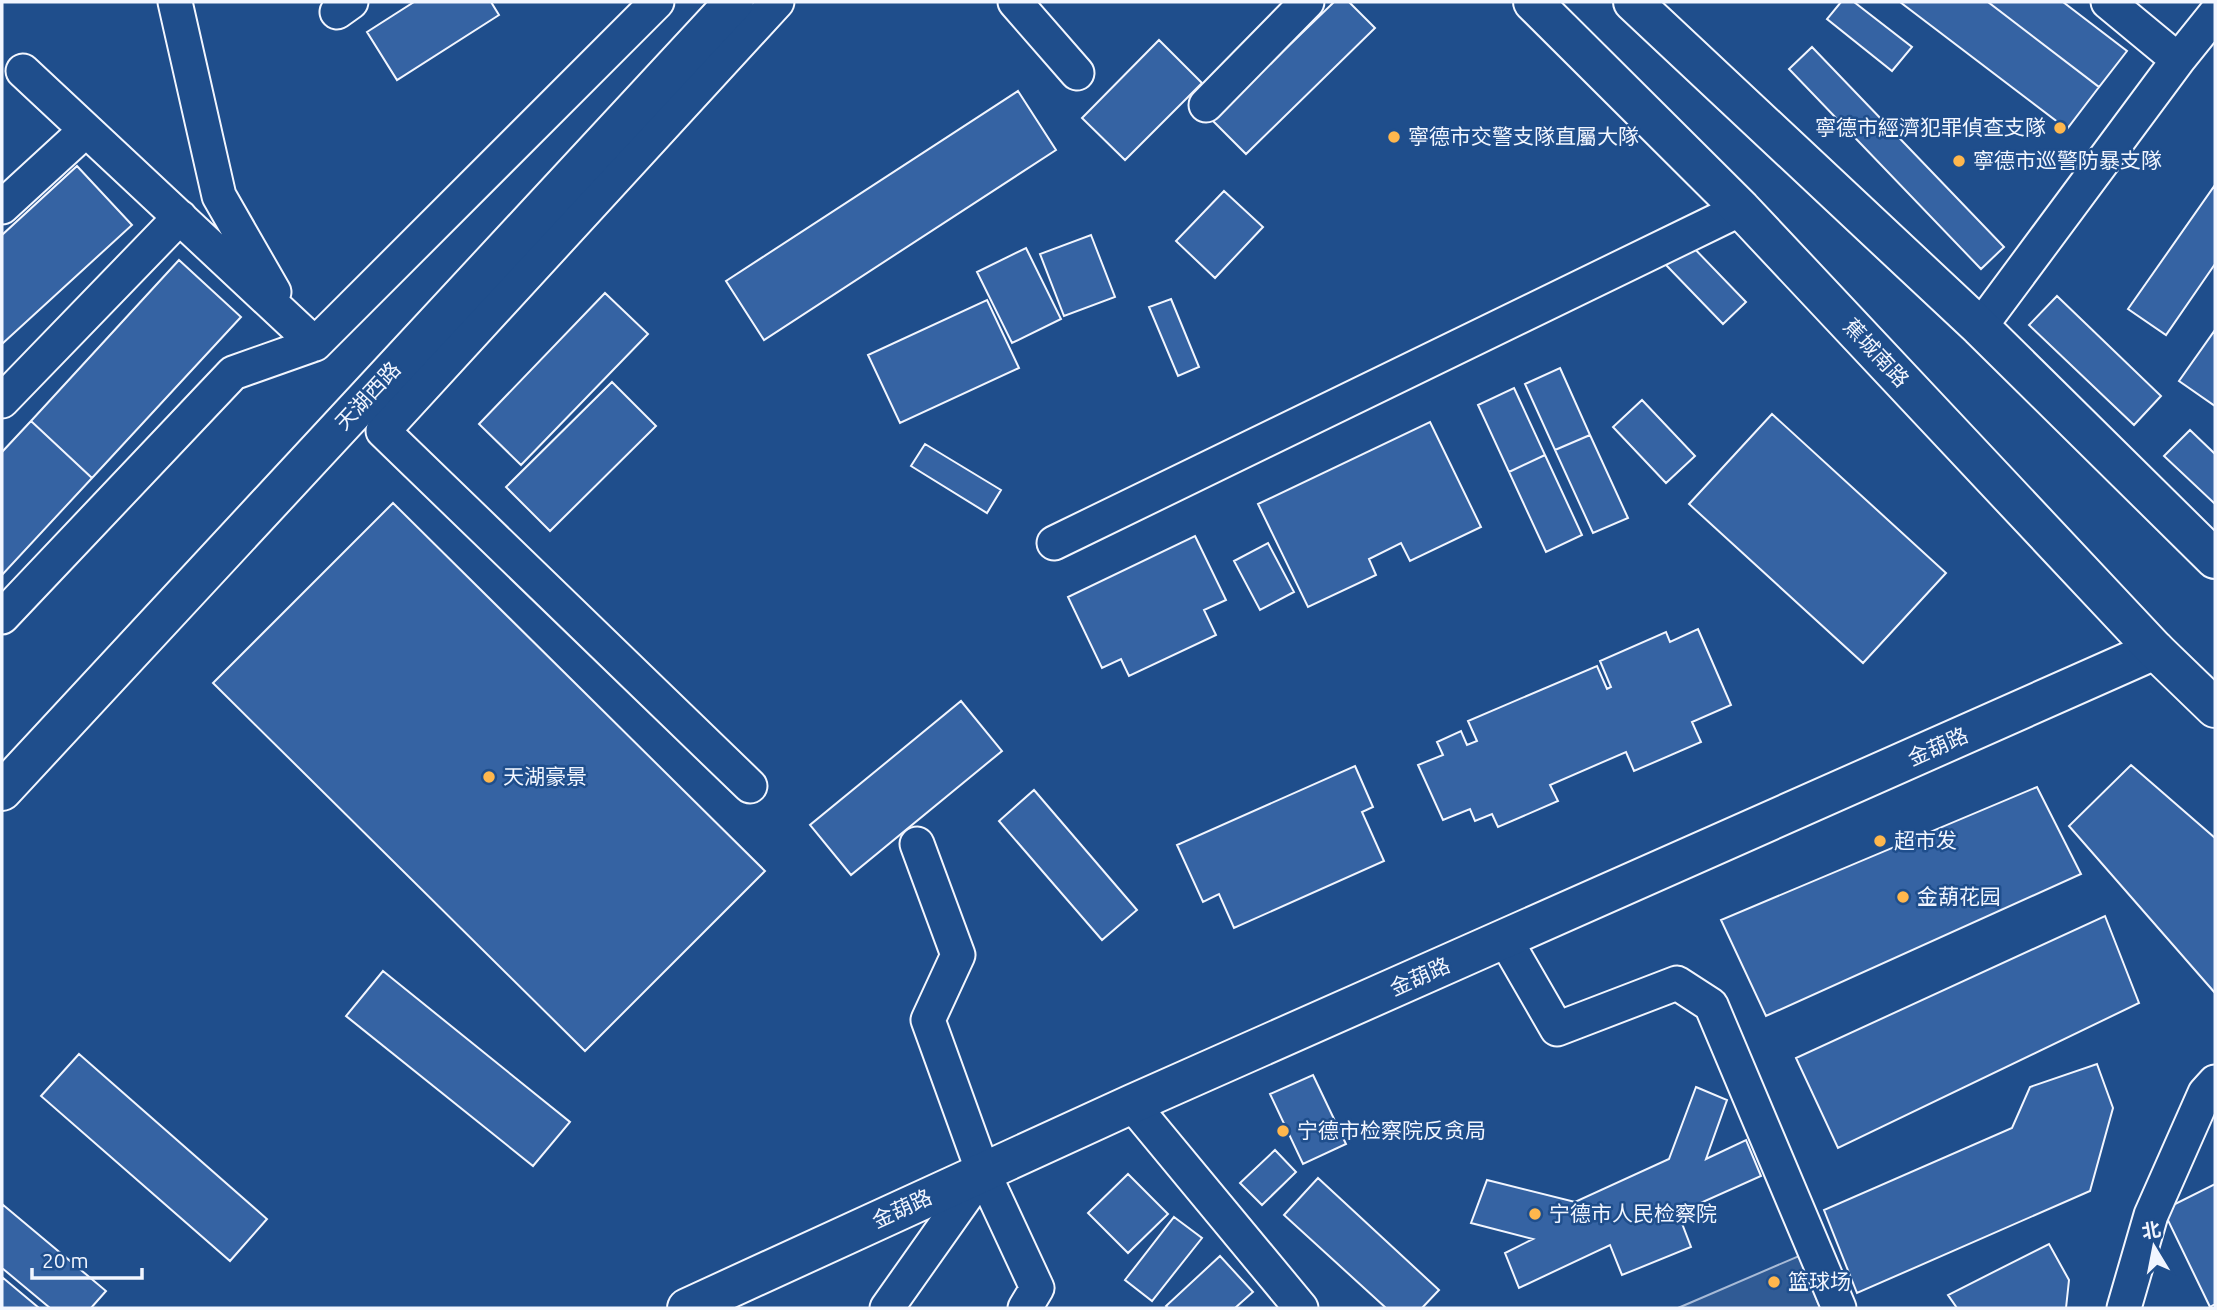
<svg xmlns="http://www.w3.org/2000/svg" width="2217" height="1310" font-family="Ubuntu,'Noto Sans SC',sans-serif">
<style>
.built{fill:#305b95;stroke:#a8bbd7;stroke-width:2}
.building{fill:#3563a3;stroke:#f2f6ff;stroke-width:2}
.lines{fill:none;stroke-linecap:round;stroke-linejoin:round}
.street-casing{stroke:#f2f6ff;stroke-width:37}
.secondary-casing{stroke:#f2f6ff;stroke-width:42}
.highway-casing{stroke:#f2f6ff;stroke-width:42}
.street{stroke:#1f4e8c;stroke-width:33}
.secondary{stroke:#1f4e8c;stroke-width:38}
.highway{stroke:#1f4e8c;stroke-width:38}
.poi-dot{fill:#ffb74d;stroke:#1f4e8c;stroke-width:2.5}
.labels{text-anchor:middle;stroke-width:5;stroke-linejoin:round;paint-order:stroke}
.poi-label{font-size:21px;fill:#f2f6ff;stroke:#1f4e8c;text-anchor:start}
.street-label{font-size:21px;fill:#f2f6ff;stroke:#1f4e8c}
</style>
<rect width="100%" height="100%" fill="#1f4e8c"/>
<!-- built -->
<path class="built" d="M1799 1256 1820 1308H1678Z"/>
<!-- building -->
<path class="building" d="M414 2H491L499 15 397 80 367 32Z
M1334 2H1349L1375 28 1246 154 1212 120Z
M1841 2H1854L1912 47 1892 71 1827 19Z
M1900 2H1988L2099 87 2067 129Z
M1988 2H2063L2127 51 2099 87Z
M1159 40 1202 83 1125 160 1082 118Z
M1812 47 2004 247 1981 269 1789 69Z
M1018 91 1056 150 764 340 726 281Z
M77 166 132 225 2 344V235Z
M2215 185V264L2166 335 2128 309Z
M1224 191 1263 227 1215 278 1176 241Z
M1091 235 1115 297 1064 316 1040 254Z
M1689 243 1746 302 1723 324 1666 265Z
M1026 248 1061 319 1012 343 977 272Z
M179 260 241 317 92 478 31 421Z
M605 293 648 334 521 465 479 424Z
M2057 296 2161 396 2134 425 2029 325Z
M1171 299 1199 367 1178 376 1149 307Z
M987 300 1019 368 900 423 868 355Z
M2215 330V406L2179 381Z
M1560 368 1590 435 1555 450 1525 384Z
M612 382 656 426 550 531 506 487Z
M1514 388 1545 455 1509 472 1478 405Z
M1642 400 1695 456 1666 483 1613 427Z
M1772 414 1946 573 1863 663 1689 504Z
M31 421 92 478 2 575V452Z
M1430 422 1481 527 1410 561 1401 543 1369 559 1376 575 1308 607 1258 504Z
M2190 430 2215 454V504L2164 456Z
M1590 435 1628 518 1593 533 1555 450Z
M925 444 1001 490 987 513 911 466Z
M1545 455 1582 535 1546 552 1509 472Z
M393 503 765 871 585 1051 213 683Z
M1195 536 1226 600 1204 610 1216 635 1129 676 1121 659 1102 668 1068 597Z
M1268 543 1294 592 1260 610 1234 561Z
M1698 629 1731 705 1692 722 1701 742 1634 771 1626 752 1550 785 1558 801 1498 827 1492 814 1475 821 1470 809 1443 820 1418 765 1443 755 1437 742 1461 731 1467 745 1477 741 1468 721 1597 666 1607 689 1611 687 1600 661 1666 632 1670 642Z
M961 701 1002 751 851 875 810 825Z
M2131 765 2215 838V993L2069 826Z
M1355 766 1373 807 1362 812 1384 861 1234 928 1219 894 1203 902 1177 845Z
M2037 787 2081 874 1766 1016 1721 920Z
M1034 790 1137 910 1102 940 999 821Z
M2105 916 2139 1003 1838 1148 1796 1058Z
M383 971 570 1122 533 1166 346 1016Z
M79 1054 267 1219 230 1261 41 1096Z
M2097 1064 2113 1108 2090 1191 1857 1293 1824 1210 2012 1128 2030 1087Z
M1313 1075 1346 1144 1303 1164 1270 1094Z
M1696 1087 1727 1100 1706 1159 1746 1140 1761 1176 1678 1213 1691 1247 1622 1275 1610 1245 1519 1288 1505 1253 1533 1239 1471 1223 1487 1180 1575 1202 1669 1159Z
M1275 1150 1296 1172 1262 1205 1240 1183Z
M1128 1174 1168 1214 1128 1253 1088 1213Z
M1318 1178 1439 1290 1422 1308H1386L1284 1215Z
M2215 1184V1304L2210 1307 2163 1210Z
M2 1204 106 1291 91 1308H50L2 1268Z
M1174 1217 1202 1238 1152 1301 1125 1280Z
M2049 1244 2069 1280 2066 1308H1957L1948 1295Z
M1220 1256 1253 1292 1235 1308H1168L1166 1306Z
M2 1277 39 1308H2Z"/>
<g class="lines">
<!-- street casing -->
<g class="street-casing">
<path id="street" d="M175 2 219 196 274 292
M1015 2 1077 73
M2108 2 2178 60
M337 12 351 2
M23 71 315 344 657 2
M1206 105 1307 2
M2 207 86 130
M1980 327 2178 60 2215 14
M2 401 180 217
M1054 543 1741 209
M2 617 233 373 315 344
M750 786 383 431 777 2
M917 844 958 955 928 1020 983 1172
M1505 939 1557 1029 1677 983 1711 1005 1839 1308
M1132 1104 1301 1308
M887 1308 983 1172 1037 1288 1025 1308
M2124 1308 2151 1215 2205 1093 2215 1082"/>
</g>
<!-- secondary casing -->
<g class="secondary-casing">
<path id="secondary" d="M2 791 734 2
M687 1308 1132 1104 2155 650"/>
</g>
<!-- highway casing -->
<g class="highway-casing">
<path id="highway" d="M1533 2 1741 209 2155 650 2215 708
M1633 2 1980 327 2215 559"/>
</g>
<!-- street -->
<use href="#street" class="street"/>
<!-- secondary -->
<use href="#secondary" class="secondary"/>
<!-- highway -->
<use href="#highway" class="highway"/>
</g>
<!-- markers -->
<g class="poi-dot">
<circle cx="2060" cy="128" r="7"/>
<circle cx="1394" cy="137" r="7"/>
<circle cx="1959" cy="161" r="7"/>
<circle cx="489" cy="777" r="7"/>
<circle cx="1880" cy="841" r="7"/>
<circle cx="1903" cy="897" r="7"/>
<circle cx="1283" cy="1131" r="7"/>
<circle cx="1535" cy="1214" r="7"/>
<circle cx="1774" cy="1282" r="7"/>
</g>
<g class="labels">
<!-- poi labels -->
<g class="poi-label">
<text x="2046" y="135" text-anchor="end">寧德市經濟犯罪偵查支隊</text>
<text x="1408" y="144">寧德市交警支隊直屬大隊</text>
<text x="1973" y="168">寧德市巡警防暴支隊</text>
<text x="503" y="784">天湖豪景</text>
<text x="1894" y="848">超市发</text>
<text x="1917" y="904">金葫花园</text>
<text x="1297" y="1138">宁德市检察院反贪局</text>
<text x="1549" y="1221">宁德市人民检察院</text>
<text x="1788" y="1289">篮球场</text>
</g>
<!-- street labels -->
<g class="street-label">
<text transform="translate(1876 353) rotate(47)" y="7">蕉城南路</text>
<text transform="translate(368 396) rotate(-47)" y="7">天湖西路</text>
<text transform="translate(1938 747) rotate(-24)" y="7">金葫路</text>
<text transform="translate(1420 977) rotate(-24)" y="7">金葫路</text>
<text transform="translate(902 1209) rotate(-25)" y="7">金葫路</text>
</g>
</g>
<!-- border -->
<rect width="2217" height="1310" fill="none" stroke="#f2f6ff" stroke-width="7"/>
<!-- north arrow -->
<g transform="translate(2154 1247) rotate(350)" stroke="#1f4e8c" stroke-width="5" paint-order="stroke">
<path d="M0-5L12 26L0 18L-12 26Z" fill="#f2f6ff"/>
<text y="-10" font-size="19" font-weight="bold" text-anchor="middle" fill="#f2f6ff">北</text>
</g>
<!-- scale -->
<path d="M32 1268v10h110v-10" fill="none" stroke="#f2f6ff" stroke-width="3.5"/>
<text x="42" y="1268" font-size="21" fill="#f2f6ff" stroke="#1f4e8c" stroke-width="5" paint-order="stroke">20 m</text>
</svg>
